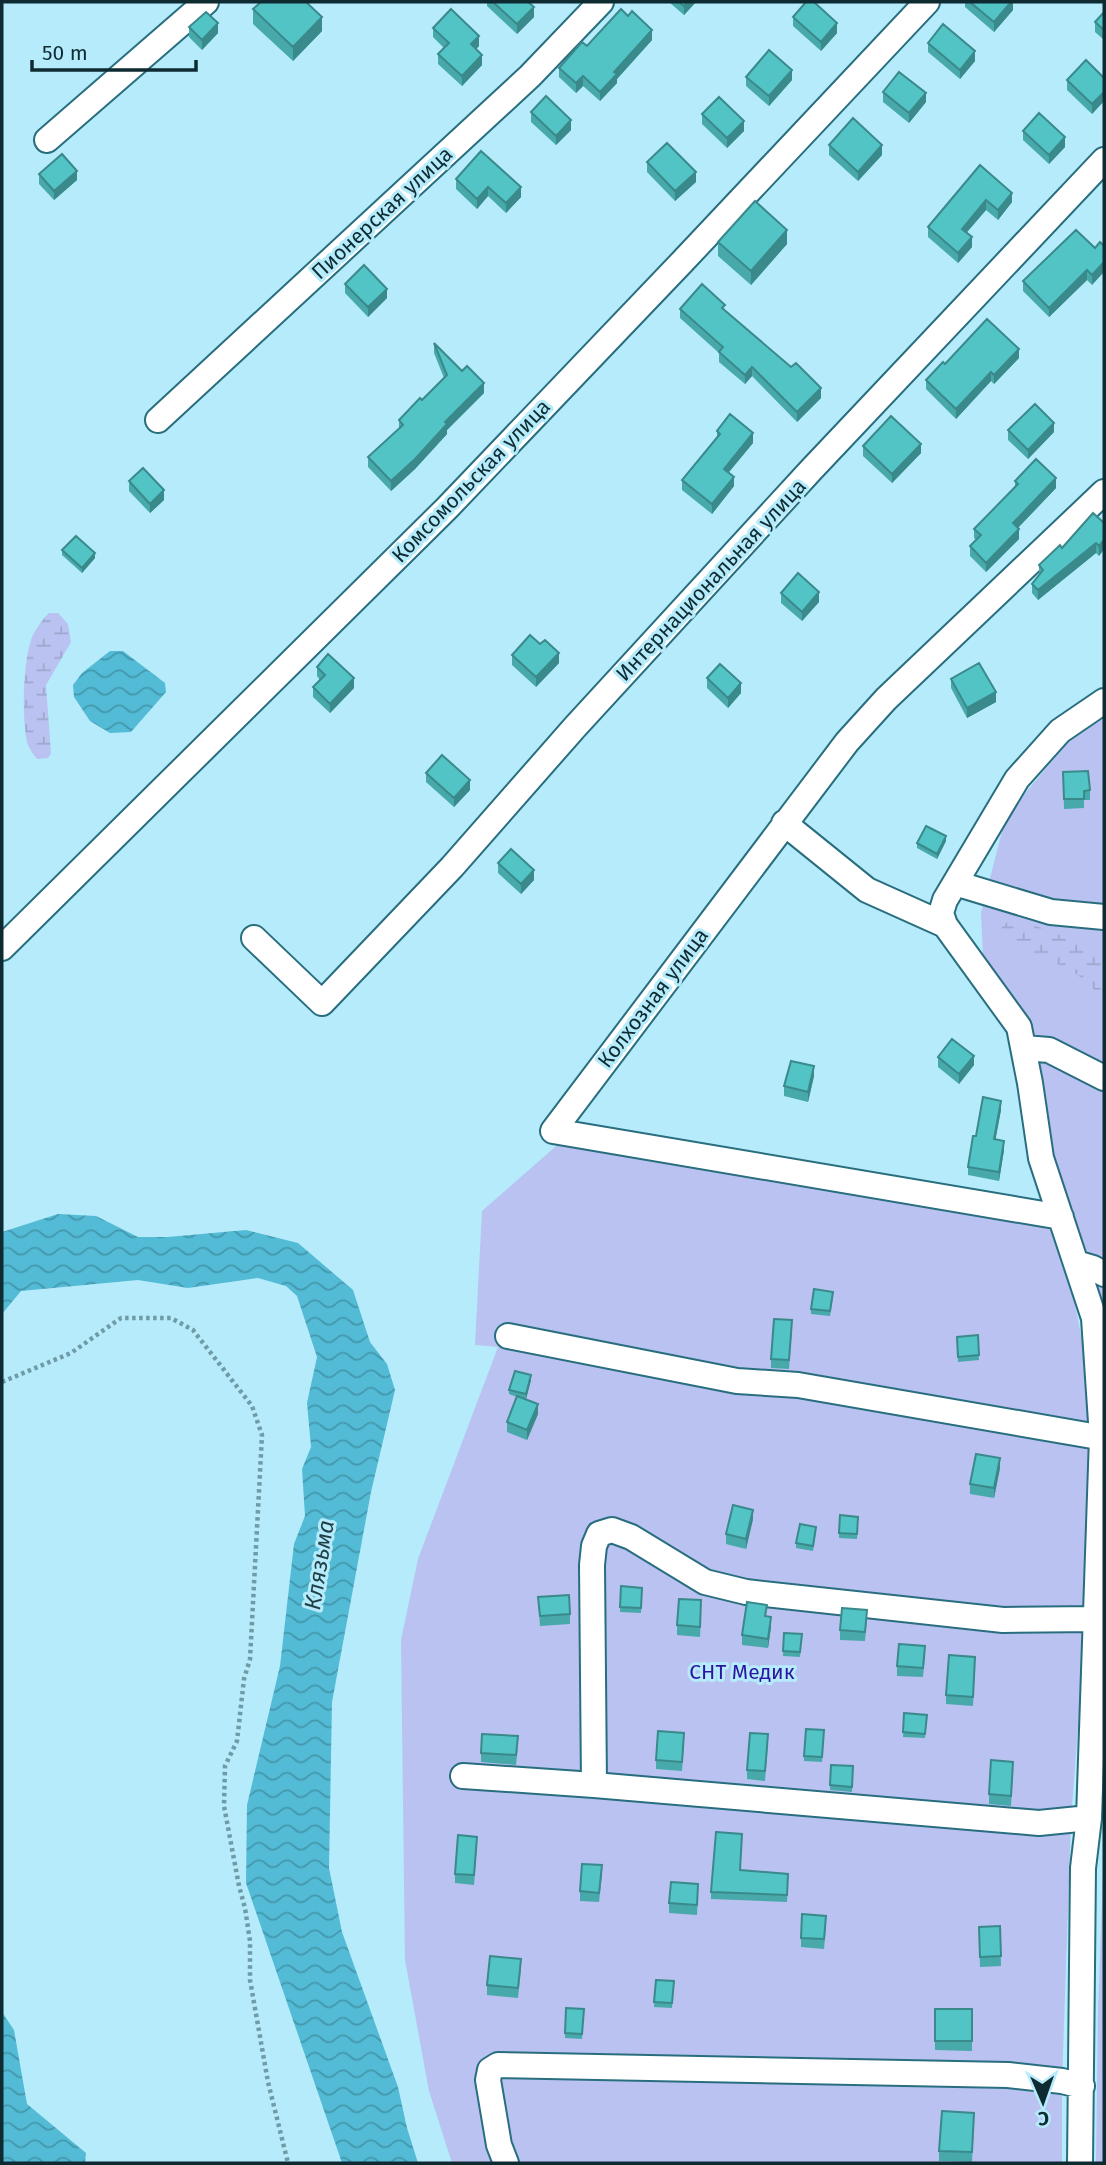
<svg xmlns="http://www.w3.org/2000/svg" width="1106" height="2165" font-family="'Fira Sans',sans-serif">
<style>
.green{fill:#b9c2f0}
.wetland{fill:url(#wetland-marsh)}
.water{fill:url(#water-waves)}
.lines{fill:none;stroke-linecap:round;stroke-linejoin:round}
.minor-casing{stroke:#286e7f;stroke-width:28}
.path{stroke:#6f9ba6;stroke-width:4.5;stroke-dasharray:3.5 3.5;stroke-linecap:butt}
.minor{stroke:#fff;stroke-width:24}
.wall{fill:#47a9aa}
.shaded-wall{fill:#3a898b}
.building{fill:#53c4c6;stroke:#3a898b;stroke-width:2}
.labels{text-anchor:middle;stroke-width:6;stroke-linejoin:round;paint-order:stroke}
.street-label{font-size:21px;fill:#0e2b32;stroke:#b5ebfa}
.park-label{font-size:21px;fill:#2d15a0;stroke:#b5ebfa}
.water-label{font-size:23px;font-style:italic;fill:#1f3f47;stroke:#b5ebfa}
</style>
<defs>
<pattern id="wetland-marsh" width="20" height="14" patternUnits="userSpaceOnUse" patternTransform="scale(1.75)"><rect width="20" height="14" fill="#b9c2f0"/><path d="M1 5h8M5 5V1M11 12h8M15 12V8" fill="none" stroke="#9ea7ce"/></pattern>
<pattern id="water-waves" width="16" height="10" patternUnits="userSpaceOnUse" patternTransform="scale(1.75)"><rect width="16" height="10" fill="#53bbd5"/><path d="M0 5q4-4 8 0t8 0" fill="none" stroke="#4398ad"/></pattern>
</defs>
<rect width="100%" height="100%" fill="#b5ebfa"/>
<!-- green -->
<path class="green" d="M1104 718V1317L1093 1268 1055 1165 1041 1074 1030 1025 983 956 981 913 1006 816 1069 741Z
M563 1140 1048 1223 1075 1305 1088 1370 1090 1447 1085 1634 1071 1820 1062 2081V2163H452L429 2091 405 1960 401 1640 418 1559 498 1347 475 1345 482 1211Z
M1104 1847V2163H1096L1098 2012Z"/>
<!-- wetland -->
<path class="wetland" d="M49 613H58L68 624 71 642 46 685 51 754 48 758 37 759C34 755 30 750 28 745 21 722 23 656 33 635 37 627 43 619 49 613Z
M1011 919C1042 925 1072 945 1104 946V1004C1085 965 1033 958 1000 935L1002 927Z"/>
<!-- water -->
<path class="water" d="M110 651H123L165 683 166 692 131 732 110 733 90 721 74 697 73 685 82 673Z
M58 1214 96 1216 138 1237H168L246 1230 298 1243 353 1290 370 1342 387 1364 395 1390 371 1492 332 1702 329 1868 342 1932 398 2087 407 2128 418 2163H342L246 1883 247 1805 280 1666 294 1544 305 1516 302 1469 311 1447 307 1403 317 1357 297 1296 286 1286 258 1278 188 1288 138 1280 21 1291 2 1314V1232Z
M2 2012 14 2030 27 2104 86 2153 85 2163H2Z"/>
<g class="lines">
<!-- minor casing -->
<g class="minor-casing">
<path id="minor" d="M47 140 206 2
M158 420 530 76 601 2
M784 823 867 890 945 925
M955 883 1051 912 1104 917
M254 938 322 1003 452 867 575 727 811 470 1104 160
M2 948 447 508 683 261 927 2
M1024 1048 1049 1050 1104 1078
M1061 1217 553 1131 847 742 886 699 1104 492
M1076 1263 1093 1268 1104 1274
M508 1336 737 1381 798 1385 1104 1438
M463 1776 594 1785 1039 1823 1089 1818
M594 1785 592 1565 594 1546 599 1534 612 1530 631 1537 705 1582 746 1592 1003 1620 1096 1619
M506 2163 499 2145 488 2080 490 2070 498 2065 1008 2075 1062 2081 1082 2086
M1080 2163 1083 1868 1089 1818 1102 1437 1094 1318 1041 1158 1030 1083 1019 1027 945 925 941 913 945 900 1017 779 1060 731 1104 701"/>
</g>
<!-- path -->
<path class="path" d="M2 1382 71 1353 121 1318H171L193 1330 252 1406 262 1435 250 1659 244 1679 237 1741 225 1766 224 1806 239 1886 245 1908 250 1941V1980L268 2082 288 2163"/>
<!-- minor -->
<use href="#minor" class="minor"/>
</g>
<!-- wall -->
<path class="wall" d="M487 2H528L534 17 517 34 487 6Z
M669 2H696L684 15Z
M965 2H1013V10L994 32 965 7Z
M253 9 322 31 293 61 253 24Z
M1104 12V40L1095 32V22Z
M793 17 837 33 821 51 793 26Z
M189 27 218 33 202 50 189 37Z
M433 28 479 46 476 49 482 65 462 86 438 64V54L444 48 433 37Z
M652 40 617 79V83L600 101 583 86 576 93 559 77V68L587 46Z
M928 43 975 61 960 79 928 52Z
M746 77 792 80 769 106 746 86Z
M1104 78V101L1092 114 1067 90V80Z
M883 92 926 102 909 123 883 102Z
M531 112 571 130 556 145 531 122Z
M702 114 744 131 727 148 702 124Z
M1023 131 1065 147 1049 164 1023 140Z
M829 145 882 155 858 181 829 155Z
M647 162 696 182 675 201 647 172Z
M980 165 1012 202 998 220 986 210 966 233 972 247 958 263 928 237V227Z
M39 174 77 180 54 200 39 184Z
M456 179 521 187V197L506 213 488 196 477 209 456 189Z
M718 242 787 244 751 285 718 256Z
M1095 248 1092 285 1087 280 1049 317 1023 291V281Z
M345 284 387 298 368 317 345 293Z
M680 309 725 310 821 398 797 422 752 376 745 384 719 362V353L680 318Z
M434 343 484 393 447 430V434L415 469 391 491 368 467V457L399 429V420L422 400 444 378 434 353Z
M1019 358 994 384 991 381 956 419 926 389V380L945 364Z
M1008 430 1054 432 1028 459 1008 440Z
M717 431 753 443 729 472 734 486 712 514 682 490V480L717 438Z
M863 446 921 453 892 483 863 456Z
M129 481 164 500 150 513 129 491Z
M1015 481 1056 488 1018 528 1019 539 986 572 970 556V546L976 540 974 538V529L1015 487Z
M1104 523V549L1099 556 1096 553 1038 600 1032 593V584L1039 575V565L1062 548Z
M62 550 95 558 82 573 62 555Z
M781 593 819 602 802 621 781 603Z
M512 655 559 663 536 687 512 665Z
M317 667 354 688 330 713 313 697V687L320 680 317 676Z
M707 678 741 693 728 708 707 688Z
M951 679 996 702 967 718 951 688Z
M1063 772 1090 790V800H1084V808L1064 809Z
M426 773 470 790 454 807 426 782Z
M946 841 937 859 917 848V843Z
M498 863 534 880 521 894 498 873Z
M938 1057 974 1065 959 1084 938 1067Z
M814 1076 808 1102 784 1096V1086Z
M1001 1110 995 1139 1004 1150 999 1181 968 1175V1167L976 1136Z
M833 1297 830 1316 811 1314V1309Z
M792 1330 789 1369 771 1368V1359Z
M978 1335 979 1360 958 1362 957 1337Z
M531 1380 526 1399 538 1414 527 1440 507 1432V1422L517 1397 509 1394V1390Z
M1000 1468 994 1498 970 1494V1484Z
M840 1515 858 1517 857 1539 839 1538Z
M753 1519 746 1549 726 1544V1534Z
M816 1532 813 1551 796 1548V1543Z
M621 1586 642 1588 641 1613 620 1612Z
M538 1597 570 1614V1624L540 1626Z
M701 1610 700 1637 677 1635V1625Z
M766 1616 771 1627 768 1648 742 1645V1635Z
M867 1620 865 1641 840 1640V1630Z
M784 1633 802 1634 800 1657 783 1656Z
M925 1656 923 1677 897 1676V1666Z
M975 1666 973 1706 946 1704V1695Z
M904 1713 927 1715 925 1738 903 1737Z
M824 1730 822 1762 804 1761V1756Z
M684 1743 682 1771 656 1769V1760Z
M768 1744 765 1781 747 1779V1770Z
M518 1746 516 1765 481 1762V1753Z
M831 1765 853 1766 852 1792 830 1790Z
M1013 1772 1011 1806 989 1804V1794Z
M742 1841 740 1870 788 1881 787 1902 711 1899V1892Z
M477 1846 474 1885 455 1883V1874Z
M602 1875 599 1902 580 1901V1891Z
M698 1894 697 1915 669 1913V1903Z
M826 1926 824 1949 801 1947V1938Z
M1000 1926 1001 1966 980 1967 979 1927Z
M521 1969 518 1998 487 1995V1985Z
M656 1980 674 1981 672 2008 654 2007Z
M566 2008 584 2009 582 2039 565 2038Z
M935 2009H972V2051L935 2050Z
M974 2113 972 2162 939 2161V2151Z"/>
<!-- shaded-wall -->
<path class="shaded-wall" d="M687 2H696L684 15V6Z
M1011 2H1013V10L994 32V22Z
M534 7V17L517 34V24Z
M322 17V31L293 61V47Z
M218 23V33L202 50V40Z
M837 23V33L821 51V42Z
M652 30V40L617 79V83L600 101V92L614 72Z
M479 36V46L471 54V44Z
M975 51V61L960 79V70Z
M482 55V65L462 86V76Z
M792 70V80L769 106V96Z
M583 76V86L576 93V83Z
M1104 92V101L1092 114V104Z
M926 93V102L909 123V113Z
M571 120V130L556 145V136Z
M744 121V131L727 148V138Z
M1065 137V147L1049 164V155Z
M882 145V155L858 181V172Z
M77 171V180L54 200V191Z
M696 172V182L675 201V191Z
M488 187V196L477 209V199Z
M521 187V197L506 213V203Z
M1012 193V202L998 220V210Z
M986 200V210L962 238V229Z
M787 230V244L751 285V271Z
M972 237V247L958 263V253Z
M1104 262V272L1092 285V275Z
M1087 270V280L1049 317V308Z
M387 289V298L368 317V307Z
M1019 349V358L994 384V375Z
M752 367V376L745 384V375Z
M991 372V381L956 419V409Z
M484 383V393L447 430V434L415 469 391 491V481L445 422Z
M821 388V398L797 422V412Z
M1054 423V432L1028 459V450Z
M753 433V443L724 478V469Z
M921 444V453L892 483V474Z
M734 477V486L712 514V504Z
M1056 478V488L1013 533V523Z
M164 490V500L150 513V504Z
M1019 529V539L986 572V563Z
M1104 540V549L1099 556V546Z
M1096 543V553L1038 600V590Z
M95 553V558L82 573V568Z
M819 592V602L802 621V612Z
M559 653V663L536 687V677Z
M354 678V688L330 713V704Z
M741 683V693L728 708V698Z
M996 692V702L967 718V708Z
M470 780V790L454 807V798Z
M946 836V841L937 859V854Z
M534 870V880L521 894V884Z
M974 1056V1065L959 1084V1074Z
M814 1066V1076L808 1102V1092Z
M1001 1101V1110L994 1148V1139Z
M1004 1141V1150L999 1181V1172Z
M531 1375V1380L526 1399V1394Z
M538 1404V1414L527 1440V1430Z
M1000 1458V1468L994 1498V1488Z
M753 1510V1519L746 1549V1539Z
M771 1617V1627L768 1648V1639Z"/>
<!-- building -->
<path class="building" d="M261 2H306L322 17 293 47 253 9Z
M493 2H528L534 7 517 24Z
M679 2H687L684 6Z
M806 2H814L837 23 821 42 793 17Z
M970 2H1011L994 22Z
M451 9 479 36 471 44 482 55 462 76 438 54 449 43 433 28Z
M621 9 628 16 632 11 652 30 614 72 617 74 600 92 583 76 576 83 559 68 582 42 587 46Z
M206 12 218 23 202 40 189 27Z
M1104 12V30L1095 22Z
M943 24 975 51 960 70 928 43Z
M769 50 792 70 769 96 746 77Z
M1086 60 1104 78V92L1092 104 1067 80Z
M899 72 926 93 909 113 883 92Z
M546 96 571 120 556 136 531 112Z
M719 97 744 121 727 138 702 114Z
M1039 113 1065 137 1049 155 1023 131Z
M853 118 882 145 858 172 829 145Z
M667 143 696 172 675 191 647 162Z
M481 151 521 187 506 203 488 187 477 199 456 179Z
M62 154 77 171 54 191 39 174Z
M980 165 1012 193 998 210 986 200 962 229 972 237 958 253 928 227Z
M755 201 787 230 751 271 718 242Z
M1076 230 1095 248 1100 242 1104 246V262L1092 275 1087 270 1049 308 1023 281Z
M364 265 387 289 368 307 345 284Z
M702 284 725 305 722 308 791 367 796 363 821 388 797 412 752 367 745 375 719 352 723 347 680 309Z
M987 319 1019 349 994 375 991 372 956 409 926 380 943 362 945 364Z
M434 343 462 371 467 366 484 383 445 422 447 424 415 459 391 481 368 457 403 425 399 420 420 398 422 400 447 375Z
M1035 404 1054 423 1028 450 1008 430Z
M730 414 753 433 724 469 734 477 712 504 682 480 720 434 717 431Z
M891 416 921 444 892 474 863 446Z
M1036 459 1056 478 1013 523 1019 529 986 563 970 546 981 535 974 529 1018 484 1015 481Z
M143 468 164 490 150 504 129 481Z
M1093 513 1104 523V540L1099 546 1096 543 1038 590 1032 584 1043 570 1039 565 1060 545 1062 548Z
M76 536 95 553 82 568 62 550Z
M798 573 819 592 802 612 781 593Z
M530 635 540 644 545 640 559 653 536 677 512 655Z
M328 654 354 678 330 704 313 687 325 675 317 667Z
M979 663 996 692 967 708 951 679Z
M720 664 741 683 728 698 707 678Z
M442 755 470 780 454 798 426 773Z
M1088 771 1090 790 1084 791V799H1064L1063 772Z
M926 826 946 836 937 854 917 843Z
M511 849 534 870 521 884 498 863Z
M952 1039 974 1056 959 1074 938 1057Z
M791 1061 814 1066 808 1092 784 1086Z
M983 1097 1001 1101 994 1139 1004 1141 999 1172 968 1167 973 1136H976Z
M814 1289 833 1292 830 1311 811 1309Z
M774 1319 792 1320 789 1360 771 1359Z
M978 1335 979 1355 958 1357 957 1337Z
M515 1371 531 1375 526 1394 509 1390Z
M517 1396 538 1404 527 1430 507 1422Z
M976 1454 1000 1458 994 1488 970 1484Z
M733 1505 753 1510 746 1539 726 1534Z
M840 1515 858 1517 857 1534 839 1533Z
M800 1524 816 1527 813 1546 796 1543Z
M621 1586 642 1588 641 1608 620 1607Z
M569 1595 570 1614 540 1616 538 1597Z
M679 1599 701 1600 700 1627 677 1625Z
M747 1602 767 1605 765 1616 771 1617 768 1639 742 1635Z
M842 1608 867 1610 865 1632 840 1630Z
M784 1633 802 1634 800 1652 783 1651Z
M899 1644 925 1646 923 1668 897 1666Z
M949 1655 975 1657 973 1697 946 1695Z
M904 1713 927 1715 925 1734 903 1732Z
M806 1729 824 1730 822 1757 804 1756Z
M658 1731 684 1733 682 1762 656 1760Z
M750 1733 768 1734 765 1771 747 1770Z
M482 1734 518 1736 516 1755 481 1753Z
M991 1760 1013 1762 1011 1796 989 1794Z
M831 1765 853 1766 852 1787 830 1785Z
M716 1832 742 1834 740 1870 788 1874 787 1895 711 1892Z
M458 1835 477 1837 474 1875 455 1874Z
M582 1864 602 1865 599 1893 580 1891Z
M671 1882 698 1884 697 1905 669 1903Z
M802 1914 826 1916 824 1939 801 1938Z
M1000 1926 1001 1956 980 1957 979 1927Z
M490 1956 521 1959 518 1988 487 1985Z
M656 1980 674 1981 672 2003 654 2002Z
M566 2008 584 2009 582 2034 565 2033Z
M935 2009H972V2041H935Z
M942 2111 974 2113 972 2152 939 2151Z"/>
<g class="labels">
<!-- street labels -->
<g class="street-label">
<text transform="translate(382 213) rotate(-43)" y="7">Пионерская улица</text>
<text transform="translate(471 481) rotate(-46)" y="7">Комсомольская улица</text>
<text transform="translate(711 580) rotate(-47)" y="7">Интернациональная улица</text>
<text transform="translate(653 998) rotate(-53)" y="7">Колхозная улица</text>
</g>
<!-- park labels -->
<g class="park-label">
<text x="742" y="1679">СНТ Медик</text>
</g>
<!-- water labels -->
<g class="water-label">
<text transform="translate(319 1565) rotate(-81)" y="8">Клязьма</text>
</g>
</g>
<!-- border -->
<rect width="1106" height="2165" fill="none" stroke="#0e2b32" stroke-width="7"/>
<!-- north arrow -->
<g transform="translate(1043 2102) rotate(178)" stroke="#b5ebfa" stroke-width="5" paint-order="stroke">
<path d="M0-5L12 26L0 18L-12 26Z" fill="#0e2b32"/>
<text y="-10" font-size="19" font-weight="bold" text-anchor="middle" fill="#0e2b32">С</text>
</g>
<!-- scale -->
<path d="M32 60v10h164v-10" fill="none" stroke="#0e2b32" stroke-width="3.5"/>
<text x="42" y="60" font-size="21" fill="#0e2b32" stroke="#b5ebfa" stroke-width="5" paint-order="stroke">50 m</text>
</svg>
